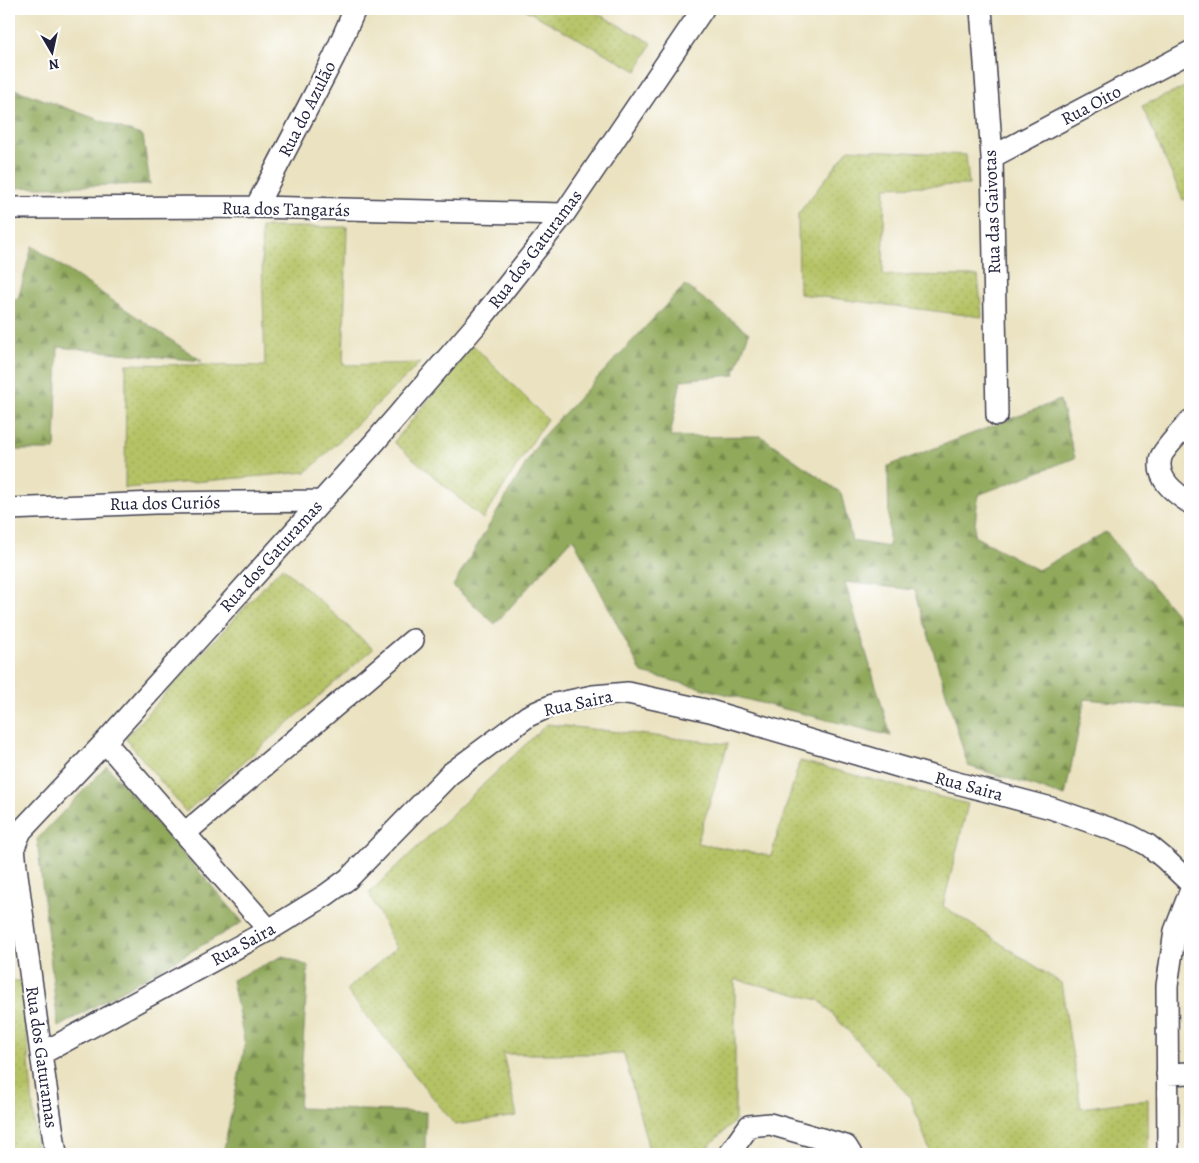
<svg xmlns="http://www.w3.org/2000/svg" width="1199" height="1163" font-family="Alegreya,serif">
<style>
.grass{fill:url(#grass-dots);stroke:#6c7250}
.forest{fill:url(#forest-firs);stroke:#59664a}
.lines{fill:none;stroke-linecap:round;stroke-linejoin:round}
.street-casing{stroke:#403f4f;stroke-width:24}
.street{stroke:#fff;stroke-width:21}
.labels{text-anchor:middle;stroke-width:4.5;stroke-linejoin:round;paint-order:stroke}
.street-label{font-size:18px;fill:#22223b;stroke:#fff}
</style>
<defs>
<pattern id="grass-dots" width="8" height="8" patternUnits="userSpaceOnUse" patternTransform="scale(1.25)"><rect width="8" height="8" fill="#b5c365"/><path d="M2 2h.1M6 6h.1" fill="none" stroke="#9ba759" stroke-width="1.8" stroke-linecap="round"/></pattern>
<pattern id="forest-firs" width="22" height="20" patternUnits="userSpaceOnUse" patternTransform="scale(1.25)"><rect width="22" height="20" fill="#90a95a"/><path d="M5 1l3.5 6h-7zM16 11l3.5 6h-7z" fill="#75894c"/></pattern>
</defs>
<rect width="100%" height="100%" fill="#fff"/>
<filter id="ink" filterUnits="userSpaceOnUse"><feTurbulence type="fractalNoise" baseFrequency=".02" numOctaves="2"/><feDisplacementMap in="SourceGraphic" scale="10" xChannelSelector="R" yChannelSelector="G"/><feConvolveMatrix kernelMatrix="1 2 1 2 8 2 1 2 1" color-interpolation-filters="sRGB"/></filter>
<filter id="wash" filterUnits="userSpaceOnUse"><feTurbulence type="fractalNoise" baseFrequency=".0096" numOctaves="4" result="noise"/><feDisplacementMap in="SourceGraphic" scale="20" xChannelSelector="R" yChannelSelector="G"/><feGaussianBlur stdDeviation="1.12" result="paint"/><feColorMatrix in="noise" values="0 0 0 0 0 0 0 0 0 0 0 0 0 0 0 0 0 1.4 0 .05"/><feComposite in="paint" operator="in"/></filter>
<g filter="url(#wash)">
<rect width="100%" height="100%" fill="#eae2c0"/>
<!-- grass -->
<path class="grass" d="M526 9H589L652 43 637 71 526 10Z
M1187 86 1190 92V197L1183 200 1142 106Z
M849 149 966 155 969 185 885 187 883 275 978 276 982 317 799 294 798 214Z
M261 227H347L343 365 420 363 307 472 125 488 126 364 265 366Z
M473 345 547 419 483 519 394 442Z
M282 567 373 649 186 812 125 738Z
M547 724 728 744 697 843 771 856 800 761 968 804 943 906 1061 983 1081 1108 1148 1099V1154H931L910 1097 819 1000 735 979V1121L700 1154H650L624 1054H503L517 1116 455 1125 346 990 396 948 369 893Z
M9 981H22L37 1154H9Z"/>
<!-- forest -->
<path class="forest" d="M9 87 143 136 150 184 9 188Z
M32 246 202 361 58 347 55 450H9V299H18Z
M685 285 749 333 734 375 681 380 670 437 761 436 841 493 852 541 889 547 888 466 1060 400 1075 458 978 495 974 536 1038 570 1106 532 1190 630V709L1085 699 1065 796 968 766 915 590 845 582 891 736 642 673 573 538 495 624 453 586 541 438Z
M107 766 243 922 58 1027 37 839Z
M283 956 308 966 299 1108 426 1112 425 1154H223L245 1045 232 980Z"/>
</g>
<g filter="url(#ink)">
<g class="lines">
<!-- street casing -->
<g class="street-casing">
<path id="street" d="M981 9 992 157 997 415
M992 157 1190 52
M256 207 334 57 355 9
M9 208 256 207 564 214
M1190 421C1184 428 1163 450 1161 457 1155 479 1175 493 1190 503
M9 509 155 503 320 501
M105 742 269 930
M185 833 413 640
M41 1054 269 930 326 895 348 879 450 774 528 716 555 704 593 696 628 693 710 711 931 776 1051 808 1131 836 1148 845 1165 859 1190 883
M1167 1074 1190 1073
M56 1154 41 1054 16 867 14 847 21 831 105 742 373 444 477 324 564 214 703 9
M729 1154 749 1126 770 1124 846 1146 851 1154
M1168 1154 1167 986 1175 931 1190 892"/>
</g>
<!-- street -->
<use href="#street" class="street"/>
</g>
</g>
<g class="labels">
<!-- street labels -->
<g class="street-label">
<text transform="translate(1091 105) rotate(-28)" y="6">Rua Oito</text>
<text transform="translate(307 109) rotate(-63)" y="6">Rua do Azulão</text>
<text transform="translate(286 209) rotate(1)" y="6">Rua dos Tangarás</text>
<text transform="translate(992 212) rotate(-92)" y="6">Rua das Gaivotas</text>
<text transform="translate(535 249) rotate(-53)" y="6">Rua dos Gaturamas</text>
<text transform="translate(165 503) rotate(-1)" y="6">Rua dos Curiós</text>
<text transform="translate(271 556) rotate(-48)" y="6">Rua dos Gaturamas</text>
<text transform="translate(578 703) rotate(-12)" y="6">Rua Saira</text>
<text transform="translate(969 786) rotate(15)" y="6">Rua Saira</text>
<text transform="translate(243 944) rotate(-29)" y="6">Rua Saira</text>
<text transform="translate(42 1057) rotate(82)" y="6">Rua dos Gaturamas</text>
</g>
</g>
<!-- margin -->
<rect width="1199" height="1163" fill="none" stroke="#fff" stroke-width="30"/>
<!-- north arrow -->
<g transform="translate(52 52) rotate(171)" stroke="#ffffff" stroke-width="4" paint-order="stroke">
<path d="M0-4L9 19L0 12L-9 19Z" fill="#22223b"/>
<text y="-8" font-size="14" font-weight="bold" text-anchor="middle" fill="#22223b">N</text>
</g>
</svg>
